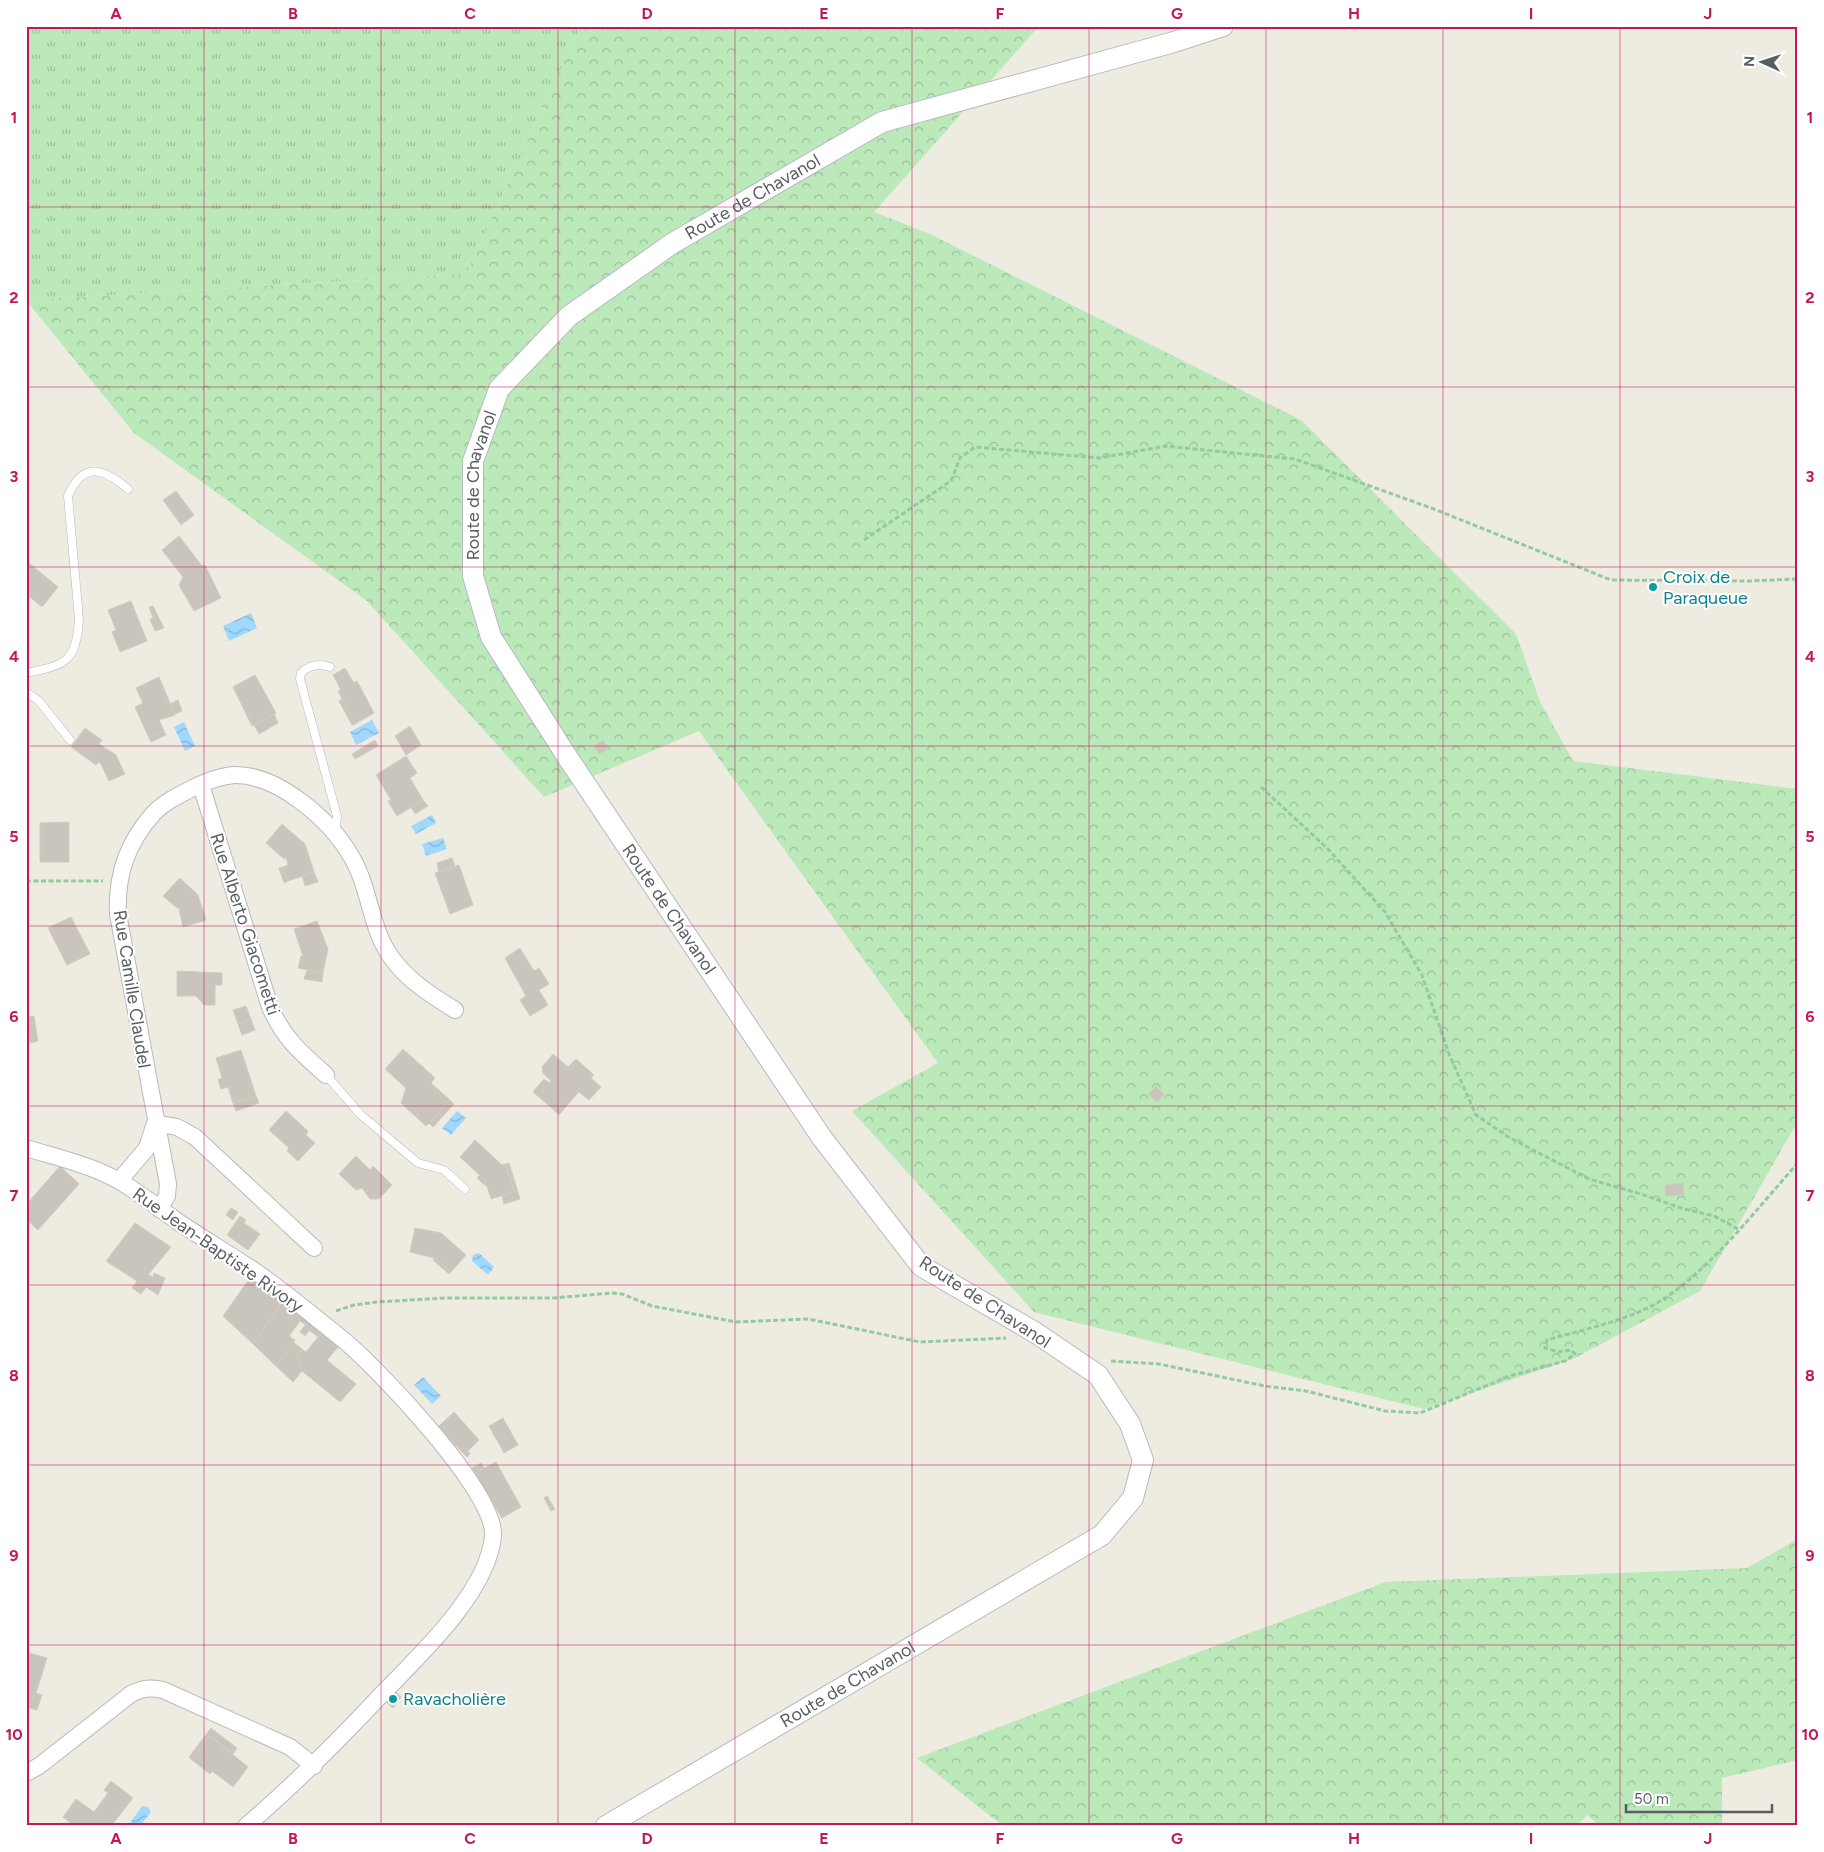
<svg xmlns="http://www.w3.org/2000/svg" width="1824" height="1852" font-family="Figtree,sans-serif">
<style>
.grass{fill:url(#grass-tufts)}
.forest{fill:url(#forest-crowns)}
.water{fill:url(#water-waves)}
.building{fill:#c9c5bd;stroke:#d3ccbe}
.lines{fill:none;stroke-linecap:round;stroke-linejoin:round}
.service-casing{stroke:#b6babf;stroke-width:9}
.minor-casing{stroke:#b6babf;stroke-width:18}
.tertiary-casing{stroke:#b6babf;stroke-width:22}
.path{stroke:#93caa0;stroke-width:3;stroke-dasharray:5 2.5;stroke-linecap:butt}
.service{stroke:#fff;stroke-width:8}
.minor{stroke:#fff;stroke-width:16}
.tertiary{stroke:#fff;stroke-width:20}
.grid{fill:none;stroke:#c2185b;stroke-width:1;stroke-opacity:0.55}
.culture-dot{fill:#0f9aa8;stroke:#fff;stroke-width:2}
.labels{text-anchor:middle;stroke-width:4;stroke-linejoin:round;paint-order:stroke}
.street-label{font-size:18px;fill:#595e63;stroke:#fff}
.culture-label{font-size:18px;fill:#0d838f;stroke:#fff;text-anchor:start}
.neatline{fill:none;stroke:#c2185b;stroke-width:2}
.grid-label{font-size:16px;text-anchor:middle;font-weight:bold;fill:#c2185b}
</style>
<defs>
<pattern id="grass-tufts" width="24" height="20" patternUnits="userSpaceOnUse" patternTransform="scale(1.25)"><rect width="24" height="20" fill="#bbe9ba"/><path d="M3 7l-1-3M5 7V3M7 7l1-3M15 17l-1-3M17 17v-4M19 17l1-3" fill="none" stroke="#9bc09b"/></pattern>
<pattern id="forest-crowns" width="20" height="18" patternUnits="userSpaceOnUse" patternTransform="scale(1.25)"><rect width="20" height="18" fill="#bbe9ba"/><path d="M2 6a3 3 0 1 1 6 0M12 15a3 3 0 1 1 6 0" fill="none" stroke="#9bc09b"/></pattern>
<pattern id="water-waves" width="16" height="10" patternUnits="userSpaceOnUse" patternTransform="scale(1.25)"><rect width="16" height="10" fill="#a0d9ff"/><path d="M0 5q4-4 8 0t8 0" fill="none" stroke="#85b3d2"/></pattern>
</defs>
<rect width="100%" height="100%" fill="#eeebe0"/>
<!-- grass -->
<path class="grass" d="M26 26H581L466 274 26 300Z"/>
<!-- forest -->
<path class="forest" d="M581 26H1039L874 212 930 234 1301 420 1516 634 1540 702 1573 761 1798 789V1121L1700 1291 1573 1359 1424 1409 1034 1312 852 1111 938 1063 699 731 544 797 367 601 134 433 26 300 466 274Z
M1798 1539V1760L1722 1778V1826H1599L1588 1815 1575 1826H1003L917 1758 1386 1582 1747 1568Z"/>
<!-- water -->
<path class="water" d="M251 613 257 628 229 641 223 626Z
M372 720 379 733 356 745 350 732Z
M184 722 195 746 185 751 174 727Z
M432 815 436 823 416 834 411 826Z
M443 838 447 849 426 856 422 844Z
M457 1111 466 1118 451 1135 442 1128Z
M479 1253 494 1267 488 1275 472 1261 473 1255Z
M423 1377 441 1396 432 1404 414 1385Z
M142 1806 148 1807 151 1812 140 1826H128Z"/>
<!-- building -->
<path class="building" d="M176 491 194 515 181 525 163 500Z
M179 536 202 566 205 565 221 598 194 611 179 585 183 577 162 550Z
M29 563 58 587 42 607 26 594V567Z
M131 601 147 641 120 652 112 632 116 630 108 610Z
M153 606 164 628 155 631 150 619 153 618 149 607Z
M345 668 354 683 357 681 374 713 355 724 338 691 341 690 333 675Z
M255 675 276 713 252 726 233 687Z
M159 677 175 715 159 720 164 731 149 738 135 707 143 703 136 688Z
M342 699 355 724 352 725 339 701Z
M178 700 182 711 175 714 170 704Z
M274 714 278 723 259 734 254 725Z
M410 726 421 745 406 755 395 736Z
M85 728 102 740 99 744 116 755 125 774 109 781 101 764 98 762 96 765 71 747Z
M164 731 166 735 151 742 149 738Z
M375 740 378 746 355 759 352 754Z
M603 740 608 749 599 754 594 746Z
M406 756 417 773 410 778 423 800 397 816 388 801 391 800 376 775Z
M423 800 428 806 415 814 411 807Z
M69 822V862H40V823Z
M282 824 305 844 314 872 288 881 283 867 288 865 286 858 284 859 266 843Z
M452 858 455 866 439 872 437 863Z
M459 865 473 905 450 914 435 873Z
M283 867 288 881 284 883 279 868Z
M314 872 318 882 305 886 302 876Z
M180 878 198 895 206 920 183 927 179 908H177L163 896Z
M71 917 90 954 67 965 48 928Z
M317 921 328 949 323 973 298 968 301 956H303L294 929Z
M520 948 534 971 539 968 549 984 539 990 548 1005 530 1016 520 1000 526 996 505 958Z
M307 970 323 973 322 982 304 979Z
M177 971 222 973V985H215V1005H204L196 996H177Z
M246 1006 251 1019 238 1024 233 1010Z
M34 1016 35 1023 27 1024 26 1017Z
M251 1019 255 1030 242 1035 238 1024Z
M35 1023 38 1041 30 1043 27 1024Z
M403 1049 435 1078 431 1083 450 1100 426 1126 415 1116 419 1113 408 1103 405 1107 401 1103 406 1088 385 1069Z
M241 1050 256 1096 233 1103 228 1087 221 1089 218 1080 222 1078 216 1058Z
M553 1054 568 1067 576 1059 594 1075 591 1078 601 1087 589 1100 579 1092 569 1103 565 1098 554 1110 533 1092 544 1079 549 1083 551 1081 543 1073 542 1067Z
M1156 1086 1164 1094 1157 1102 1148 1094Z
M256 1096 259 1103 236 1111 233 1103Z
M565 1098 569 1103 559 1115 554 1110Z
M450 1100 454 1104 433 1127 429 1123Z
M408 1103 419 1113 415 1116 405 1107Z
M286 1111 308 1131 306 1135 315 1143 298 1161 287 1151 289 1148 269 1130Z
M475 1140 502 1165 506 1164 514 1192 491 1199 485 1180 460 1157Z
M356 1156 370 1170 373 1166 392 1185 379 1199H370L362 1188 356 1190 339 1174Z
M509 1163 520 1199 504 1204 502 1196 514 1192 506 1164Z
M60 1166 79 1184 38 1230 26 1219V1205Z
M480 1175 485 1180 487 1187 477 1178Z
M1683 1183 1684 1195 1666 1196 1665 1185Z
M231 1208 238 1212 233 1220 226 1215Z
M240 1216 246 1220 244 1223 260 1234 248 1250 227 1235Z
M135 1223 171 1247 148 1275 153 1277 154 1273 165 1278 158 1295 146 1287 141 1294 132 1288 137 1281 106 1261Z
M415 1228 441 1233 466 1255 451 1272 434 1258 410 1252Z
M434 1258 440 1262 451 1272 449 1274 433 1260Z
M250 1278 283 1301 253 1344 223 1316Z
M283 1301 309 1320 306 1325 300 1321 289 1336 295 1340 276 1366 253 1344Z
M309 1320 314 1324 305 1336 300 1332Z
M314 1324 323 1331 318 1337 309 1330Z
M323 1331 340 1345 327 1360 356 1384 340 1402 302 1371 297 1354 302 1349 306 1352Z
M293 1342 302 1349 297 1354 302 1371 293 1382 276 1366Z
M454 1412 479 1440 468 1451 470 1454 467 1457 438 1427Z
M503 1418 518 1445 504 1453 489 1426Z
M496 1462 521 1507 502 1518 475 1473Z
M481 1463 484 1468 475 1473 472 1468Z
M547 1496 555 1509 551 1511 544 1498Z
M26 1652 47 1658 36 1693 42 1695 37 1710 26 1707Z
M395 1691 401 1697 393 1708 385 1701Z
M211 1728 237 1748 233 1754 210 1736 192 1760 189 1757Z
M210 1736 248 1767 233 1787 212 1771 210 1774 192 1760Z
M111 1781 133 1798 111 1826H74L63 1817 76 1799 94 1812 108 1793 104 1790Z"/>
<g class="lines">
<!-- service casing -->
<g class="service-casing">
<path id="service" d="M330 667C319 663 309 665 301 673L300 679 337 816 336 827 332 830
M26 673C66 665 76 662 79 619L68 496C83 461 103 468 128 489
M26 692 39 701 70 740
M326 1075 361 1115 418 1163 444 1170 465 1189"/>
</g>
<!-- minor casing -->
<g class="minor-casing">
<path id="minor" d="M201 785 270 1007C284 1039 301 1053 326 1075
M155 1123 177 1127 195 1137 314 1248
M26 1148C52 1156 79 1162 103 1173 131 1185 155 1206 180 1223 204 1239 229 1254 253 1270 283 1290 312 1315 341 1338 376 1366 497 1493 493 1536 488 1592 419 1656 381 1695 338 1741 294 1785 246 1826
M119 1181 147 1148 155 1123
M159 1209 167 1196 168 1184 118 914C116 875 127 843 153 814 163 803 177 796 191 789 203 783 219 776 234 775 278 774 330 820 351 856 370 887 370 928 391 957 407 980 431 995 455 1010
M26 1773 39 1766 131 1694C143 1688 151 1687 163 1690L290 1747 314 1766"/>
</g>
<!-- tertiary casing -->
<g class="tertiary-casing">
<g id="tertiary">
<path id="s1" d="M606 1826 1102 1535 1133 1498 1143 1460 1130 1424 1098 1375 1036 1333 921 1266 822 1138 566 755 491 637 473 576V461L499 389 569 316 673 243 882 122 1174 42 1223 26"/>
</g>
</g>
<!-- path -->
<path class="path" d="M864 540 951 481 960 458 975 447 1099 458 1166 446 1295 459 1434 509 1611 580 1749 581 1798 579
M1261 787 1327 848 1385 912 1422 975 1449 1054 1476 1115 1510 1138 1589 1179 1641 1194 1681 1208 1714 1216 1738 1229
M26 881H103
M336 1311 354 1305 377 1302 444 1298H554L612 1293 622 1294 652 1306 736 1322 808 1319 920 1342 1006 1338
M1111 1361 1159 1364 1265 1386 1306 1391 1385 1411 1420 1413 1510 1376 1565 1361 1575 1354 1571 1350 1558 1352 1545 1348 1547 1340C1578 1331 1611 1324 1641 1311 1698 1287 1756 1209 1798 1163"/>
<!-- service -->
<use href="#service" class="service"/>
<!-- minor -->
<use href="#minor" class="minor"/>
<!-- tertiary -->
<use href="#tertiary" class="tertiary"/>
</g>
<!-- grid -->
<path class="grid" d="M204 26V1826M381 26V1826M558 26V1826M735 26V1826M912 26V1826M1089 26V1826M1266 26V1826M1443 26V1826M1620 26V1826M26 207H1798M26 387H1798M26 567H1798M26 746H1798M26 926H1798M26 1106H1798M26 1285H1798M26 1465H1798M26 1645H1798"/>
<!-- markers -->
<g class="culture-dot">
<circle cx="1653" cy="587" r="5"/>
<circle cx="393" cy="1699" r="5"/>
</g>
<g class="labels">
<!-- street labels -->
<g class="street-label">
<text dy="6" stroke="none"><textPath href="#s1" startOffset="2305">Route de Chavanol</textPath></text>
<text dy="6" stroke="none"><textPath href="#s1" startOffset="1885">Route de Chavanol</textPath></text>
<text transform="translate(669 909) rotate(56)" y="6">Route de Chavanol</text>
<text transform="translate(245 924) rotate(72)" y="6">Rue Alberto Giacometti</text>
<text transform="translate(132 989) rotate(81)" y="6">Rue Camille Claudel</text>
<text transform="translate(218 1250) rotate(35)" y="6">Rue Jean-Baptiste Rivory</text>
<text transform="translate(985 1302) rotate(33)" y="6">Route de Chavanol</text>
<text dy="6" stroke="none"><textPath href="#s1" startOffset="280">Route de Chavanol</textPath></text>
</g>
<!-- culture labels -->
<g class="culture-label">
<text x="1663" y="583">Croix de<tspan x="1663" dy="21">Paraqueue</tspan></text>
<text x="403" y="1705">Ravacholière</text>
</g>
</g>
<!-- border -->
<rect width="1824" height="1852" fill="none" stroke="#ffffff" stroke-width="55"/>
<!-- north arrow -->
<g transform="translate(1762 62) rotate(273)" stroke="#ffffff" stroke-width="4" paint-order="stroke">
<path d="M0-4L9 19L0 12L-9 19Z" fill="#595e63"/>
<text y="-8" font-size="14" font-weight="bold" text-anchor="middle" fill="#595e63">N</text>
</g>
<!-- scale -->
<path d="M1626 1804v8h146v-8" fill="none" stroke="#595e63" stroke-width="2.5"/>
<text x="1634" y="1804" font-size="15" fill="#595e63" stroke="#ffffff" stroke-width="4" paint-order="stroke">50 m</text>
<rect x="28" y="28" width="1768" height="1796" class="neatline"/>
<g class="grid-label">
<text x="116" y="19">A</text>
<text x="293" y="19">B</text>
<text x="470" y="19">C</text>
<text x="647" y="19">D</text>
<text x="824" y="19">E</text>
<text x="1000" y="19">F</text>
<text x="1177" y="19">G</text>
<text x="1354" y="19">H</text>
<text x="1531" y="19">I</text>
<text x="1708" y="19">J</text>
<text x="14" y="123">1</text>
<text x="1810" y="123">1</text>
<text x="14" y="303">2</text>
<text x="1810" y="303">2</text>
<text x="14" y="482">3</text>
<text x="1810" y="482">3</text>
<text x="14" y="662">4</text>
<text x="1810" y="662">4</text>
<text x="14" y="842">5</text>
<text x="1810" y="842">5</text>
<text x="14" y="1022">6</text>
<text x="1810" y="1022">6</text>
<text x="14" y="1201">7</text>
<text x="1810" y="1201">7</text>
<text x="14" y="1381">8</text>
<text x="1810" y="1381">8</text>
<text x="14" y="1561">9</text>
<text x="1810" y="1561">9</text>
<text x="14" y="1740">10</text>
<text x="1810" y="1740">10</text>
<text x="116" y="1844">A</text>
<text x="293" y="1844">B</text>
<text x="470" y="1844">C</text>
<text x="647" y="1844">D</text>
<text x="824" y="1844">E</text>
<text x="1000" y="1844">F</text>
<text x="1177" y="1844">G</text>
<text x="1354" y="1844">H</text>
<text x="1531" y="1844">I</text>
<text x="1708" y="1844">J</text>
</g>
</svg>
